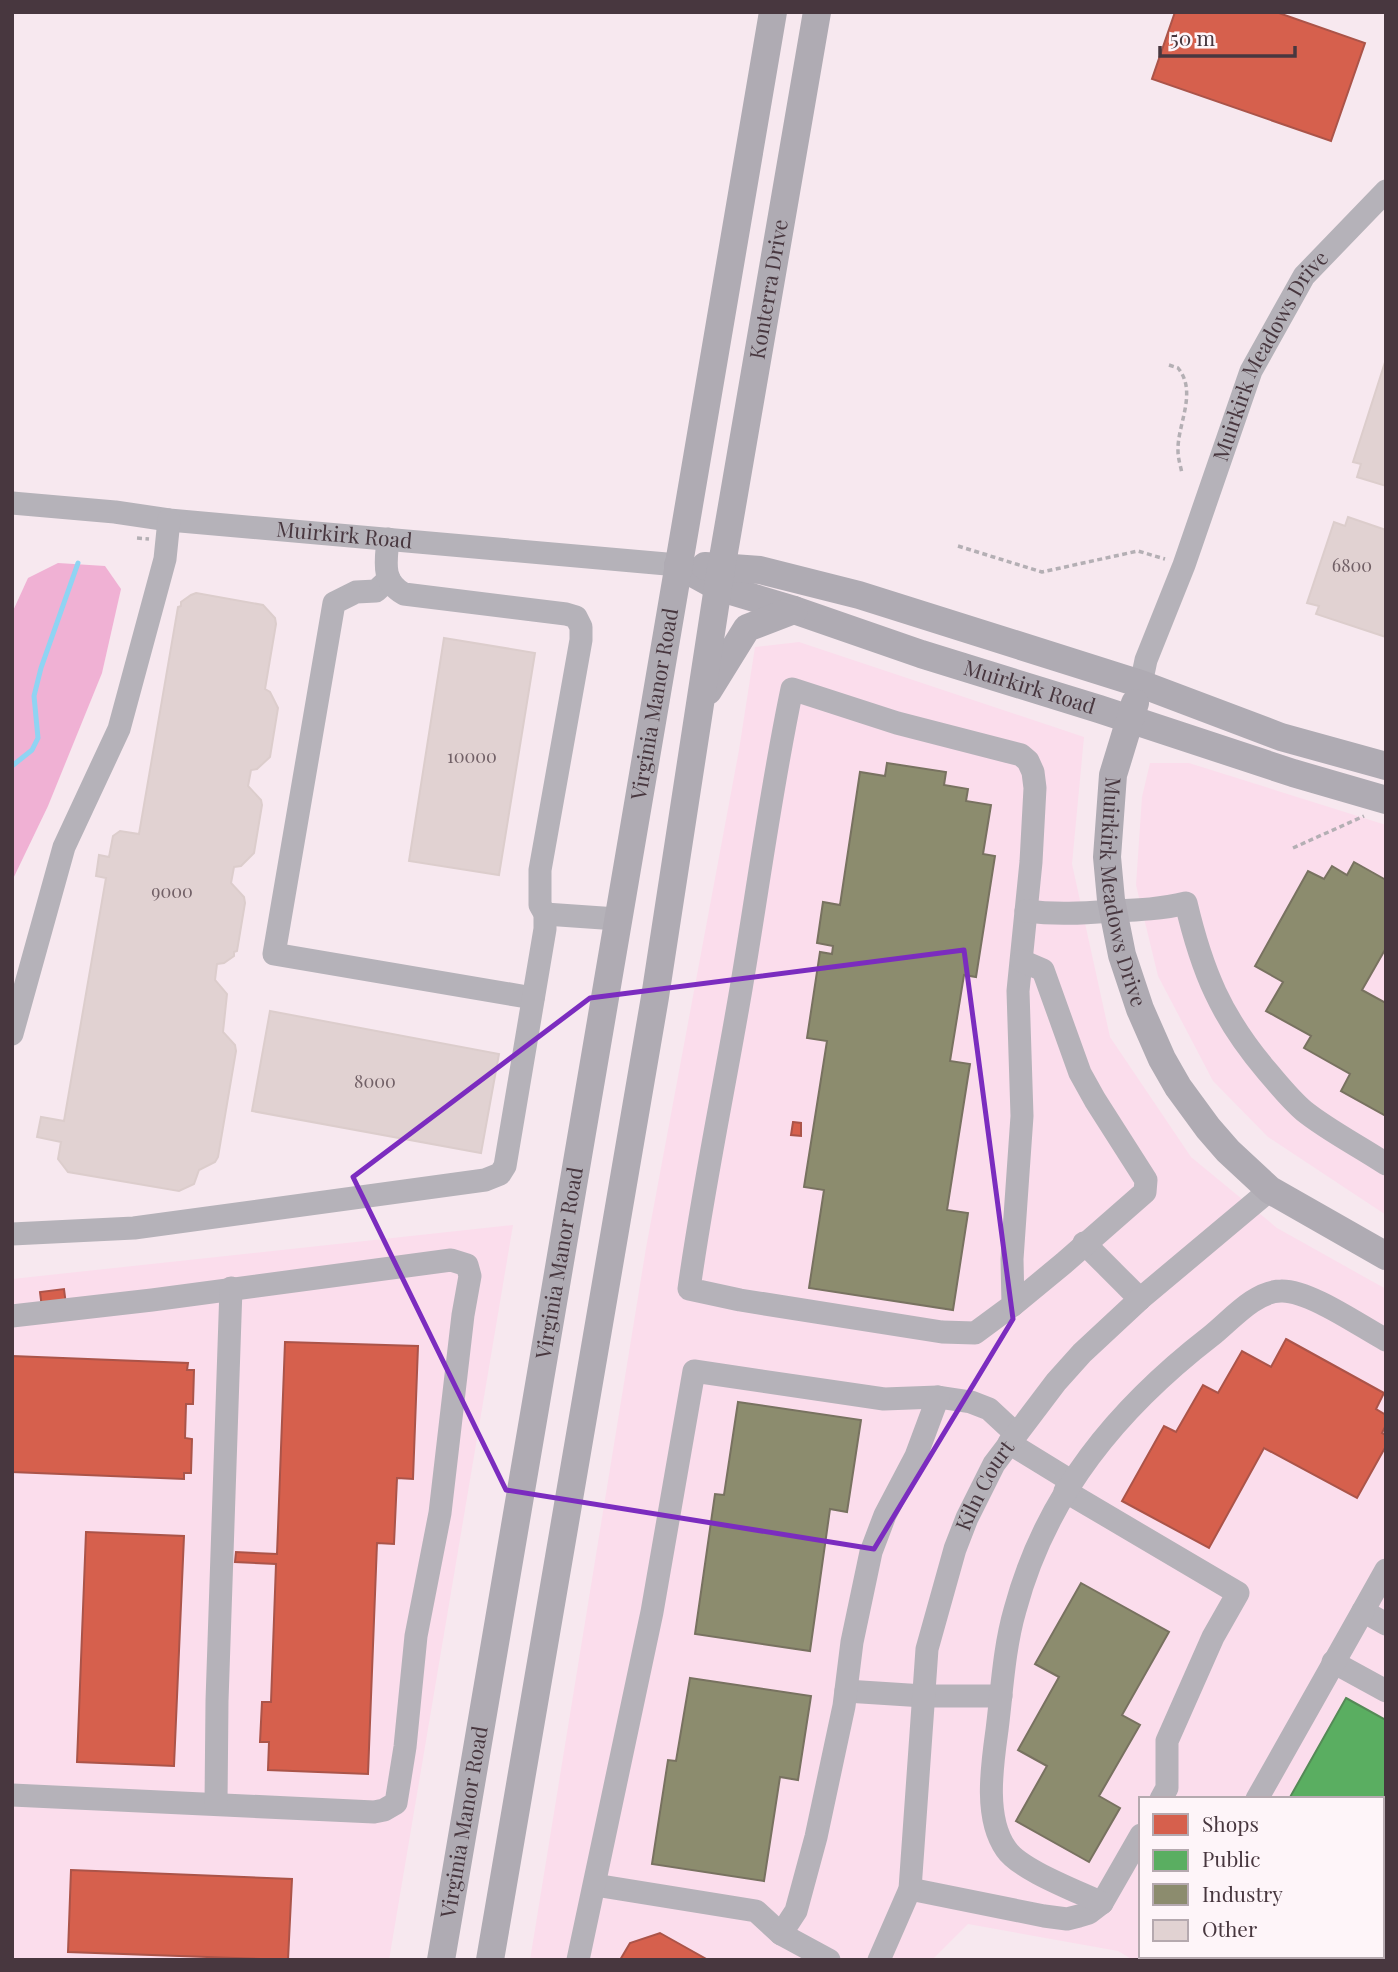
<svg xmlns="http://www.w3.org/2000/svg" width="1398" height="1972" font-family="'Playfair Display',serif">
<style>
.built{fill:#fbddec;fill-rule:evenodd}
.forest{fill:#f0b1d4}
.shops{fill:#d6604d;stroke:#ab5449;stroke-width:2}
.public{fill:#5aae61;stroke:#558a57;stroke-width:2}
.industry{fill:#8c8c6e;stroke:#787260;stroke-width:2}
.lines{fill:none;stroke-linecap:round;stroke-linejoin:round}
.stream{stroke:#8fd4f3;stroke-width:5}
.building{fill:#e1d2d2;stroke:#dccdcc;stroke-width:2}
.path{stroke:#b4afb4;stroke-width:3.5;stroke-dasharray:5 3.5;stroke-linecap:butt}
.minor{stroke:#b5b2b9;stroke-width:23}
.major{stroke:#afabb3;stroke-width:28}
.marked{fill:none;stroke:#7b2cbf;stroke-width:5;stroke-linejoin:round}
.labels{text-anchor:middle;stroke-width:7;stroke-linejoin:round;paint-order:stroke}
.number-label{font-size:18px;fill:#716066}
.street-label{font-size:21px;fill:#48373f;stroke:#fef5f9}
</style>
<rect width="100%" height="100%" fill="#f7e8ef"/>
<!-- built -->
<path class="built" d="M799 642 1084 737 1072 864 1110 1037 1191 1157 1277 1228 1386 1289V1960H1133L1118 1951 968 1924 932 1960H530L646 1248 739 750 755 647ZM1141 1799H1382V1956H1141Z
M1150 763H1189L1386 825V1215L1268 1137 1213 1081 1158 976 1136 885 1142 797Z
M513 1225 389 1960H12V1279Z"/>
<!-- forest -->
<path class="forest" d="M58 563 105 566 121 589 102 673 48 806 12 881V613L28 578Z"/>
<!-- shops -->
<path class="shops" d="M1175 12H1276L1365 43 1331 141 1152 79Z
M793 1122 801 1123V1136L791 1135Z
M64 1289 66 1305 42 1308 40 1292Z
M1286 1339 1384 1393 1376 1409 1386 1415V1425L1382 1433 1386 1435V1446L1357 1498 1264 1448 1209 1548 1122 1501 1164 1426 1176 1432 1203 1385 1218 1393 1242 1351 1271 1367Z
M285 1342 418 1346 413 1479 397 1478 394 1544 377 1543 368 1774 268 1770 269 1742H260L262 1702H271L276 1564 235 1562 236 1552 277 1554Z
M12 1356 188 1363 187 1370H194L193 1404H186L185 1438 192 1439 191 1473H184V1479L12 1472Z
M86 1532 184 1536 174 1766 77 1762Z
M71 1870 292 1879 288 1960 68 1952Z
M660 1933 708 1960H620L630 1943Z"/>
<!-- public -->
<path class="public" d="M1346 1698 1386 1720V1809L1382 1815V1799H1289Z"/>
<!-- industry -->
<path class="industry" d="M887 763 946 772 944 785 968 789 966 801 991 805 983 854 995 856 976 977 964 975 950 1061 970 1064 947 1210 968 1213 953 1310 809 1288 824 1190 804 1187 827 1041 807 1038 820 952 832 954 833 946 817 943 823 902 840 905 860 772 885 776Z
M1354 862 1386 880V948L1362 990 1386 1003V1116L1341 1091 1350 1074 1304 1048 1311 1036 1266 1011 1283 982 1255 966 1308 871 1324 879 1332 866 1347 875Z
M738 1402 861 1420 847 1512 830 1509 810 1651 695 1634 715 1494 724 1495Z
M1081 1583 1169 1632 1122 1715 1140 1725 1099 1796 1120 1808 1089 1862 1016 1821 1047 1766 1018 1750 1059 1677 1035 1664Z
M690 1678 811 1696 798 1780 780 1777 764 1881 652 1864 668 1760 676 1761Z"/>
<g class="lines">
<!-- stream -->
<path class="stream" d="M12 766 32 750 38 738 34 696 41 668 78 563"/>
</g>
<!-- building -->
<path class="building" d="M1386 359V486L1357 477 1361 464 1353 462Z
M1348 517 1386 530V637L1316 614 1319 606 1307 603 1334 522 1345 526Z
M196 593 263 605 275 618 276 624 265 689 270 692 278 708 270 757 257 769 251 770 248 786 261 800 262 805 254 853 241 866 234 867 231 883 244 897 245 903 237 951 234 952V956L224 963 217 964 215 980 227 994 223 1032 235 1045 236 1051 218 1157 215 1162 199 1170 194 1184 179 1191 68 1172 58 1159 61 1142 37 1137 41 1117 64 1121 106 878 96 876 99 855 109 857 113 836 120 831 139 834 178 607 181 606V602L191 595Z
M444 638 535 653 499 875 409 861Z
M270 1011 499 1054 481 1153 252 1111Z"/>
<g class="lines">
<!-- path -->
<path class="path" d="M1169 365 1178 368C1198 392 1177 425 1178 451 1178 459 1181 467 1182 474
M137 538 149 539
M958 546 1042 572 1138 551 1165 559
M1293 848 1364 816"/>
<!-- minor -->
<g class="minor">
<path id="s1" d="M12 503 115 512 169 520 678 565"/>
<path d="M389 579 376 591 356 592 334 603 274 954 533 998"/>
<path id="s2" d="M1141 684 1146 660 1184 565 1251 371 1304 276 1386 191"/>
<path d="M792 689 897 723 1021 755 1028 761 1033 772 1035 788 1031 862 1018 991 1022 1116 1012 1259 1013 1305 975 1333 942 1332 740 1300 689 1289C703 1188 724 1089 741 989 758 889 771 788 792 689Z"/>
<path d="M1026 911C1057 915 1084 913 1114 911 1139 910 1162 909 1186 903 1202 971 1221 1017 1267 1071 1279 1085 1290 1099 1304 1111 1329 1131 1359 1146 1386 1164"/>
<path d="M545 914 617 919"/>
<path d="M12 1034 64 847 119 729 165 559 169 520"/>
<path d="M12 1234 134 1228 485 1180 500 1174 505 1166 545 929V914L540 905V870L581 640V627L576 617 566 614 404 594C381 581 386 562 388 539"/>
<path d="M1084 1243 1140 1299"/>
<path d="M1013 1305 1064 1263 1145 1192 1146 1180 1095 1100 1080 1073 1043 970 1022 961"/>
<path d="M12 1316 152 1300 451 1260 467 1265 470 1276 463 1315 440 1513 416 1636 405 1747 396 1803 384 1810 374 1812 12 1795"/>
<path d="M1009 1443 1071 1481"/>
<path d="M1065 1491 1238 1593 1213 1637 1167 1741V1788L1161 1799"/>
<path d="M1386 1570 1363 1611 1386 1624"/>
<path d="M1333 1662 1386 1691"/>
<path d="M846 1691 924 1696H1001"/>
<path d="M1257 1799 1363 1611"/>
<path d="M216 1804 217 1701 231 1288"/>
<path d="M595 1885 756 1911 781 1934"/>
<path d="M910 1889 1044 1916 1067 1919 1079 1916 1089 1913 1102 1903 1141 1835"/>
<path d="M1382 1892 1386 1886"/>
<path d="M1102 1903C1077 1891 1020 1870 1006 1849 984 1818 992 1766 997 1730 1002 1690 1004 1648 1015 1610 1046 1494 1118 1408 1211 1336 1230 1321 1255 1291 1281 1291 1309 1290 1360 1326 1386 1340"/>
<path d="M1243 1956 1249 1960"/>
<path d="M578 1960 652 1612 694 1371 884 1399 938 1397 971 1402 989 1409 1016 1434"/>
<path d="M829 1960 781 1934 796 1911 816 1837 844 1706 852 1642 871 1552 885 1515 916 1456 938 1397"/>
<path id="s3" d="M879 1960 910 1889 927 1649 955 1549 967 1518 994 1464 1056 1382 1082 1353 1140 1299 1270 1190"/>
<path d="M1343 1960 1345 1956"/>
</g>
<!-- major -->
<g class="major">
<path id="s4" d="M678 565 718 587 794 610 921 654 1099 709 1293 773 1386 800"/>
<path d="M705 566 760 570 859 595 1141 684 1281 737 1386 766"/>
<path d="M708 691 747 628 794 610"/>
<path id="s5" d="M1135 703 1113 775 1107 857 1111 900 1122 955 1140 1009 1162 1059 1178 1087 1208 1128 1228 1151 1270 1190 1386 1256"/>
<path id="s6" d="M441 1960 773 12"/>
<path id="s7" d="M490 1960 655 997 718 587 817 12"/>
</g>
</g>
<!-- marked area -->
<path class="marked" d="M964 950 1013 1319 874 1549 506 1490 353 1177 590 998Z"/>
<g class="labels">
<!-- number labels -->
<g class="number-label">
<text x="1352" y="572">6800</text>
<text x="472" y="763">10000</text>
<text x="172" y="898">9000</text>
<text x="375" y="1088">8000</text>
</g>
<!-- street labels -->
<g class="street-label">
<text dy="7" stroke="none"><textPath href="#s7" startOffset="1694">Konterra Drive</textPath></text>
<text dy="7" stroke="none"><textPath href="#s2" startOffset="354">Muirkirk Meadows Drive</textPath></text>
<text dy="7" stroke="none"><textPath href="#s1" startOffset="334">Muirkirk Road</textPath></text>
<text dy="7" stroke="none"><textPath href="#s4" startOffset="373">Muirkirk Road</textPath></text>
<text dy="7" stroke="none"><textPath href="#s6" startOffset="1274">Virginia Manor Road</textPath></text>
<text dy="7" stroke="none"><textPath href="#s5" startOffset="194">Muirkirk Meadows Drive</textPath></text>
<text dy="7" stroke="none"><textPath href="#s6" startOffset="707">Virginia Manor Road</textPath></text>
<text dy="7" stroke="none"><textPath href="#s3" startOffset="492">Kiln Court</textPath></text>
<text dy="7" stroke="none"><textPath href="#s6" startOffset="140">Virginia Manor Road</textPath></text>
</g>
</g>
<!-- border -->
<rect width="1398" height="1972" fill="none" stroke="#48373f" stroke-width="28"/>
<!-- legend -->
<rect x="1139" y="1797" width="245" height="161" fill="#fef5f9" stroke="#b5a9af" stroke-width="2"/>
<rect x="1153" y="1814" width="35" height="21" fill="#d6604d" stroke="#b5a9af" stroke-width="2"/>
<text x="1202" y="1832" font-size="21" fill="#48373f">Shops</text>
<rect x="1153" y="1850" width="35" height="21" fill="#5aae61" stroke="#b5a9af" stroke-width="2"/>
<text x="1202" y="1867" font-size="21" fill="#48373f">Public</text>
<rect x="1153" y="1884" width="35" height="21" fill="#8c8c6e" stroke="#b5a9af" stroke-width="2"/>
<text x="1202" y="1902" font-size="21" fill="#48373f">Industry</text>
<rect x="1153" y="1920" width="35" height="21" fill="#e1d2d2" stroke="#b5a9af" stroke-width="2"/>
<text x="1202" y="1937" font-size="21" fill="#48373f">Other</text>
<!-- scale -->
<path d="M1160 46v10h135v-10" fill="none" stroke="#48373f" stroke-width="3.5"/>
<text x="1170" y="46" font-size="21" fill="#48373f" stroke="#fef5f9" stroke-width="5" paint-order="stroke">50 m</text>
</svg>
